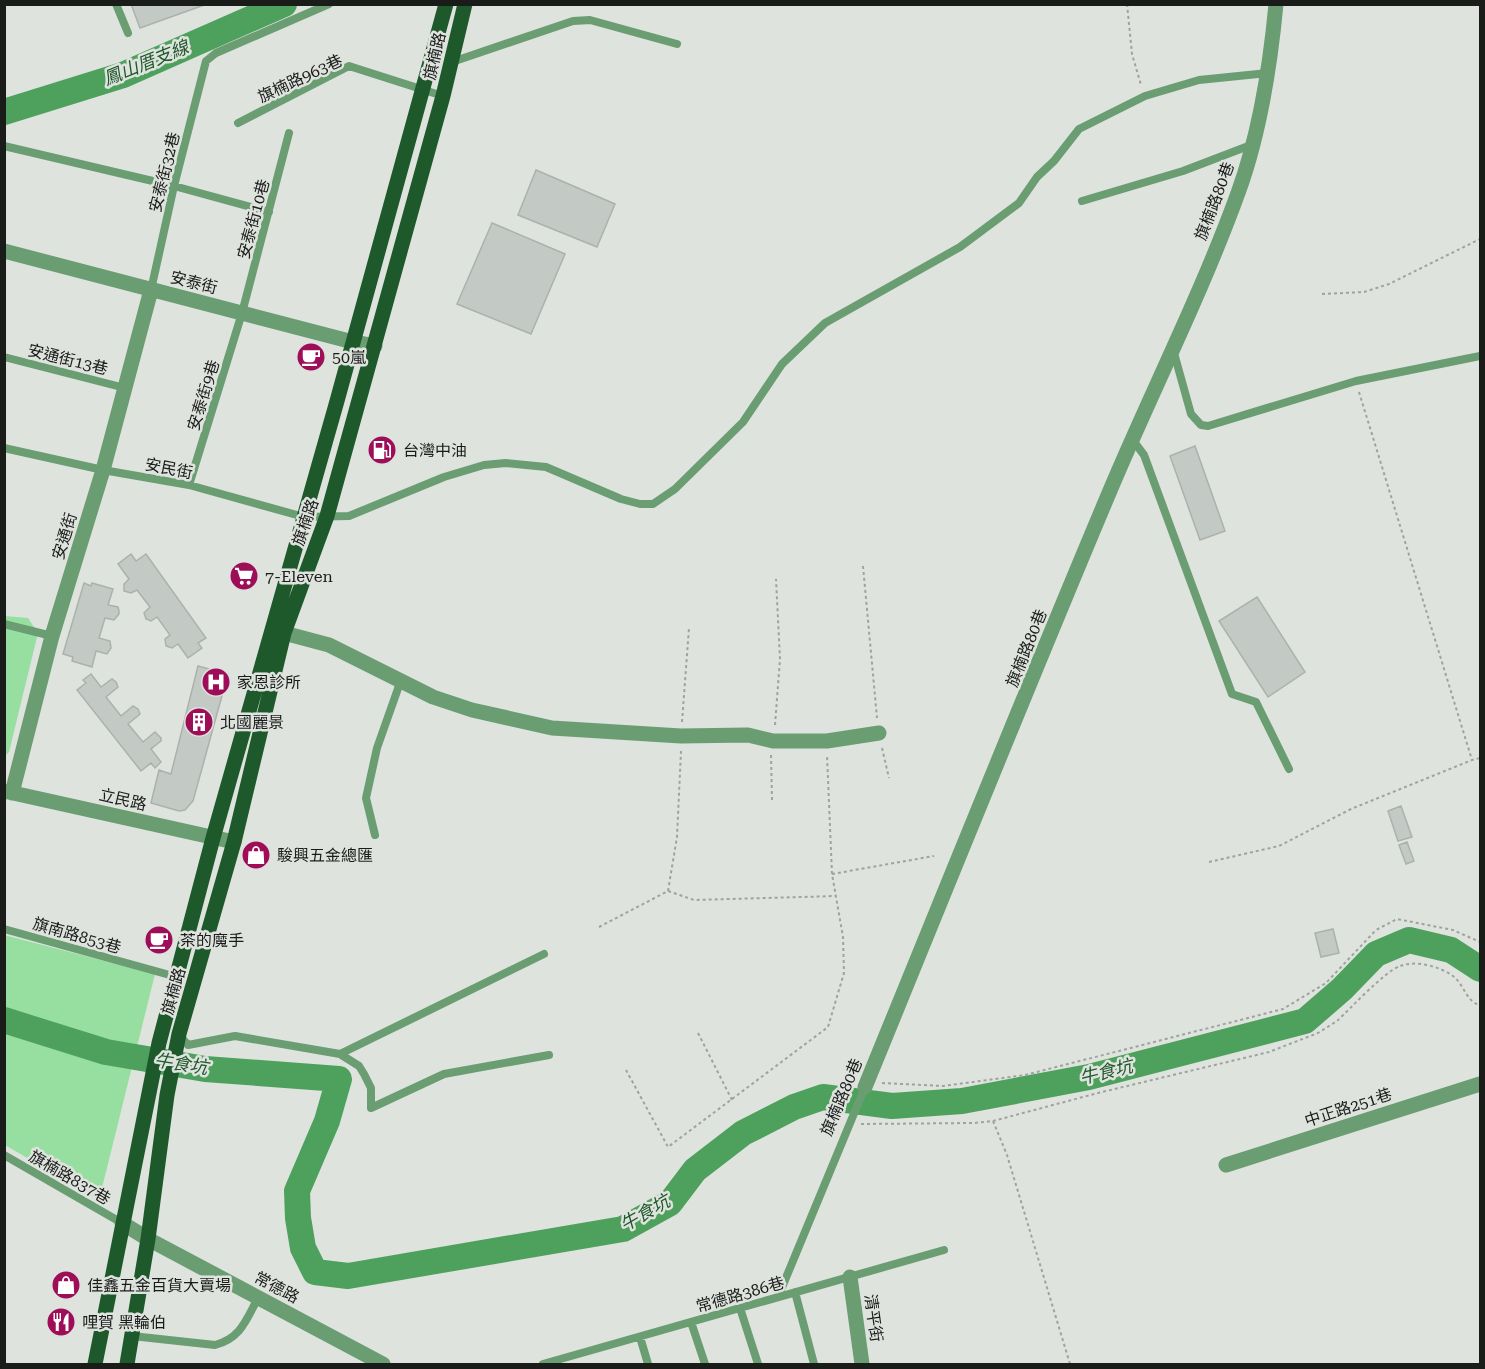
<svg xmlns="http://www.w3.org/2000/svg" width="1485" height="1369" font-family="'Roboto Serif','Noto Sans TC',serif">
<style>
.green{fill:#96dfa0}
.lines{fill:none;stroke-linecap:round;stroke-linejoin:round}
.river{stroke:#4ea15d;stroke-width:26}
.building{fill:#c3c9c4;stroke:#acb1ac;stroke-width:1.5}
.path{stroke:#9fa39f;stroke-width:2;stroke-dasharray:3 3;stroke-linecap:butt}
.lane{stroke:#6a9d71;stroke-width:8}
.street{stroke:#6a9d71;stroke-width:15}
.primary{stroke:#1e592b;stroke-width:15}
.labels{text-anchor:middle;stroke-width:5;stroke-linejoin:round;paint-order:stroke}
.street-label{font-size:16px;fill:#1a1c1a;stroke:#dee3de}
.poi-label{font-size:16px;fill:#1a1c1a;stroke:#dee3de;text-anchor:start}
.water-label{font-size:18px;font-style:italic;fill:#1f582b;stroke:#dee3de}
</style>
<rect width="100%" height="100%" fill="#dee3de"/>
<!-- green -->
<path class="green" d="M5 616 28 618 38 633 9 752 5 756Z
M4 935 155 974 99 1200 5 1145Z"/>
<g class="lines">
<!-- river -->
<path class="river" d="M4 112 123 75 284 4
M4 1020 106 1052 205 1069 339 1079 327 1121 297 1191 298 1218 303 1248 315 1272 348 1276 623 1229 670 1203 695 1170 743 1133 794 1107 823 1097 892 1106 962 1101 1089 1077 1305 1021 1342 989 1376 954 1409 940 1451 950 1480 969"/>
</g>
<!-- building -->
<path class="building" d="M131 4H207L140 28Z
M536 170 615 204 597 247 518 215Z
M492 223 565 254 531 334 457 304Z
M1195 446 1225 531 1200 540 1170 456Z
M131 554 136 561 146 554 206 638 198 643 202 648 188 658 178 644 172 648 166 646 165 639 170 635 157 617 151 621 146 619 144 613 150 607 137 590 131 593 124 591V584L129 579 118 564Z
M84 583 91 586 92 583 113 589 108 605 118 607 119 611V614L114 620 105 618 99 638 110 641 111 648 107 654 96 651 92 667 72 661 73 657 63 654Z
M1257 597 1305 672 1268 697 1219 621Z
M198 666 228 674 193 801 185 810 179 811 151 803 159 770 171 774Z
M91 674 101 687 112 679 116 682 118 687 106 697 121 716 133 706 138 709 140 714 128 724 143 742 155 732 161 738V741L151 749 161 762 155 768 151 763 141 771 77 690 86 683 83 680Z
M1401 806 1412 837 1398 841 1388 811Z
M1407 842 1414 861 1406 864 1399 845Z
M1333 929 1339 953 1321 957 1315 933Z"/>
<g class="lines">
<!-- path -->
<path class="path" d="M1127 4 1132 54 1141 85
M1322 294 1364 292 1389 284 1480 239
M1359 392 1472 760
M863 566 877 718
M682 722 689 628
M775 725 780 659 776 579
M882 748 889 778
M771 755 772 800
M1209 862 1279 846 1351 809 1472 760 1480 758
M832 874 934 856
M668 891 677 837 681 751
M599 927 668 891 694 900 836 896
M698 1033 732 1100
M626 1070 668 1147 828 1027 844 973 843 937 832 874 827 755
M882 1083 943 1086 1025 1075 1283 1009 1326 983 1376 930 1397 919 1453 930 1480 942
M993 1121 1007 1155 1070 1364
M861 1124 974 1123 993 1121 1098 1093 1269 1052 1318 1033 1337 1021C1350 1009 1385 971 1400 966 1416 960 1439 966 1453 976 1464 984 1466 1002 1480 1005"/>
<!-- lane -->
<path class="lane" d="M116 4 128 33
M452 62 573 21 590 20 677 44
M238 123 349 66 443 96
M4 146 174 186 269 212
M1082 201 1183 171 1251 145
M151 290 174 186 206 61 216 53 329 4
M1174 353 1191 414 1201 425 1208 426 1356 381 1480 356
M4 357 125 388
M1132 439 1144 455 1232 694 1256 702 1289 769
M4 448 103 470 189 485 304 517 349 516 444 477 484 465 506 463 546 467 621 499 640 504H653L675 489 743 422 782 364 825 323 960 247 1019 203 1037 177 1054 161 1079 129 1145 96 1199 80 1268 73
M189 485 242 313 289 133
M4 624 52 636
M375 835 366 798 377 748 401 680
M4 929 177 977
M180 1036 188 1045 235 1036 340 1054 359 1066 364 1074 371 1088V1108L444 1074 549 1055
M340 1054 544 954
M4 1155 122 1223
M795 1292 814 1364
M778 1297 865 1087
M740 1308 758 1364
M691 1322 705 1364
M132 1336 215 1345C241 1338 246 1320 258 1298
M640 1337 648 1364
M543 1364 944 1250"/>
<!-- street -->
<path class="street" d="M4 251 353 342 375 346
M284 633 329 645 433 697 472 710 552 728 681 736 748 735 773 741H827L879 733
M4 791 234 842
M12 793 52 636 103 470 151 290
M865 1087C946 889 1026 690 1109 493 1151 393 1201 295 1238 193 1260 133 1270 68 1276 4
M1226 1165 1480 1084
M122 1223 148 1239 383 1364
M850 1277 862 1364"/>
<!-- primary -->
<path class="primary" d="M95 1364 159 1043 213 838 337 401 446 4
M127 1364 148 1239 167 1095 179 1034 234 842 284 633 327 516 443 96 465 4"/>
</g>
<!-- icons -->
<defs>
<g id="cafe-disc" transform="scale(1.5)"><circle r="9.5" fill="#9e0e58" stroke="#dee3de"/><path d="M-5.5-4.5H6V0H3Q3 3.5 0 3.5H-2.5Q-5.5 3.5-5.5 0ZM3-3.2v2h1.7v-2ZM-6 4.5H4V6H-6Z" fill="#fff"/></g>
<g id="fuel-disc" transform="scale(1.5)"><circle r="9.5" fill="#9e0e58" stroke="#dee3de"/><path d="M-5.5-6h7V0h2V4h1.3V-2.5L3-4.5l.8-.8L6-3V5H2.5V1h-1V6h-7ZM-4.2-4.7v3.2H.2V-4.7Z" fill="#fff"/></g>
<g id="supermarket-disc" transform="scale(1.5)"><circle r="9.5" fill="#9e0e58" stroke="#dee3de"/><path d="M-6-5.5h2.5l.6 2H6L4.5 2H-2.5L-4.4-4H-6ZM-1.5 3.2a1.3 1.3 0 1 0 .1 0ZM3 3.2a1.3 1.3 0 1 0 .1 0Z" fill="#fff"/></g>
<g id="hospital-disc" transform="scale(1.5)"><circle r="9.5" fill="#9e0e58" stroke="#dee3de"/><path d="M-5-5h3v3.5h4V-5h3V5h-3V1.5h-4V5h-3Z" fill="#fff"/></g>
<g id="building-disc" transform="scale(1.5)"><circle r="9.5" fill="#9e0e58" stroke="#dee3de"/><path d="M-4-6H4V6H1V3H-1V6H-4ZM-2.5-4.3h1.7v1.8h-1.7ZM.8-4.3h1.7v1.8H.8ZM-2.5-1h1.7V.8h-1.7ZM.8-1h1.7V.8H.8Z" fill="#fff"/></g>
<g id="shop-disc" transform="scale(1.5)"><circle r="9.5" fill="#9e0e58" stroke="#dee3de"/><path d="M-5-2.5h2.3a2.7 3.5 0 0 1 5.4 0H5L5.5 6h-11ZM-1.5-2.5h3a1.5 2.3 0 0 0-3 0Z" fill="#fff"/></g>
<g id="restaurant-disc" transform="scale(1.5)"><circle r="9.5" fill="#9e0e58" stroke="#dee3de"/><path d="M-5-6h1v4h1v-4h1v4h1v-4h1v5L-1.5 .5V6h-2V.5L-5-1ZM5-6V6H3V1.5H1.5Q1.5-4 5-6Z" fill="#fff"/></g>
</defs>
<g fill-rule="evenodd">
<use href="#cafe-disc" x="311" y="357"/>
<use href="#fuel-disc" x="382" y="450"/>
<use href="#supermarket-disc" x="244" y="576"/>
<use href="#hospital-disc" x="216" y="682"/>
<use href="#building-disc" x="199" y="722"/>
<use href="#shop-disc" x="256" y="855"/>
<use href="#cafe-disc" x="159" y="940"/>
<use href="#shop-disc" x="66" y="1285"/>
<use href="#restaurant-disc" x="61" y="1322"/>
</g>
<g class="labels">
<!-- street labels -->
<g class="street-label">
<text transform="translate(434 56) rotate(-77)" y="6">旗楠路</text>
<text transform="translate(300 78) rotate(-25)" y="6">旗楠路963巷</text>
<text transform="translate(164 172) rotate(-76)" y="6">安泰街32巷</text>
<text transform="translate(1214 201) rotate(-69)" y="6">旗楠路80巷</text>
<text transform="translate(253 219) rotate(-75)" y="6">安泰街10巷</text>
<text transform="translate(194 282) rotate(14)" y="6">安泰街</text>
<text transform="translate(68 359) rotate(14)" y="6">安通街13巷</text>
<text transform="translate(203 395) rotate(-73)" y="6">安泰街9巷</text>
<text transform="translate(169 468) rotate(11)" y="6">安民街</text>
<text transform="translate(305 522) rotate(-71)" y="6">旗楠路</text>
<text transform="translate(64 536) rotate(-73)" y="6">安通街</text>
<text transform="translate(1026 648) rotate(-68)" y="6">旗楠路80巷</text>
<text transform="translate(123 799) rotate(13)" y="6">立民路</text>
<text transform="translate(77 935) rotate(16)" y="6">旗南路853巷</text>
<text transform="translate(173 991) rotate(-74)" y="6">旗楠路</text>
<text transform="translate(841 1097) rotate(-67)" y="6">旗楠路80巷</text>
<text transform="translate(1348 1107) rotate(-18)" y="6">中正路251巷</text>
<text transform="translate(70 1177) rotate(30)" y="6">旗楠路837巷</text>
<text transform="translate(277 1287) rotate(28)" y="6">常德路</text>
<text transform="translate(740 1294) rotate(-16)" y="6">常德路386巷</text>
<text transform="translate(874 1318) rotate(82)" y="6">清平街</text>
</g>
<!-- poi labels -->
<g class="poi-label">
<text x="332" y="363">50嵐</text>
<text x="403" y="456">台灣中油</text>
<text x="265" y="582">7-Eleven</text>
<text x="237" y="688">家恩診所</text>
<text x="220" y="728">北國麗景</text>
<text x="277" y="861">駿興五金總匯</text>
<text x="180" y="946">茶的魔手</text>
<text x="87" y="1291">佳鑫五金百貨大賣場</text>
<text x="82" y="1328">哩賀 黑輪伯</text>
</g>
<!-- water labels -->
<g class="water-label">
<text transform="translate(146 63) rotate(-22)" y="6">鳳山厝支線</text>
<text transform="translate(181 1064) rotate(9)" y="6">牛食坑</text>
<text transform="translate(1106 1072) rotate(-14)" y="6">牛食坑</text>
<text transform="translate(645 1213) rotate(-30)" y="6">牛食坑</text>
</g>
</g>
<!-- border -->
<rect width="1485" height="1369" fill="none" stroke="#1a1c1a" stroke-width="12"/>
</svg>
